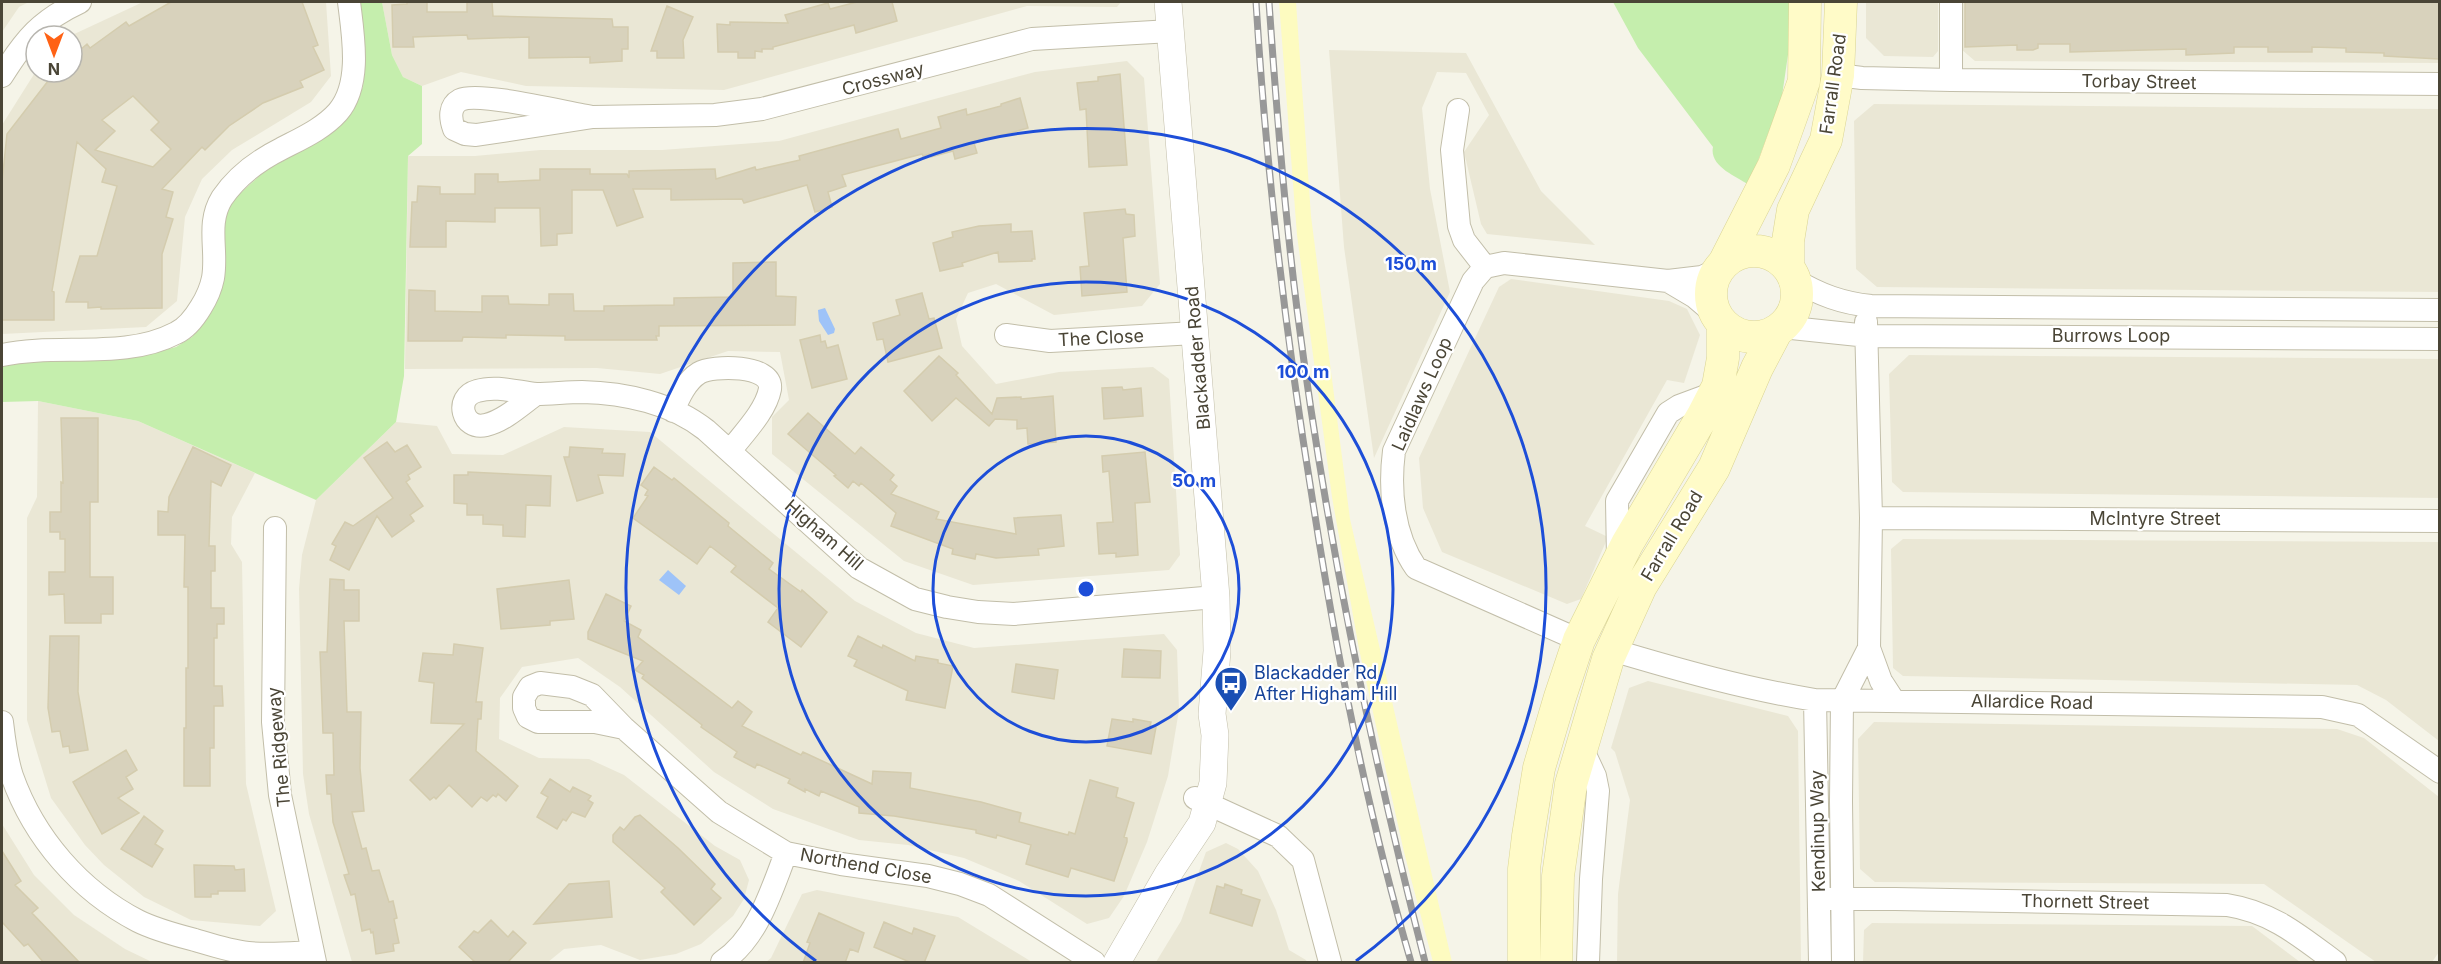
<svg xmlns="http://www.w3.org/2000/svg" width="2441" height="964" font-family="Inter,sans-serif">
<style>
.residential{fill:#eae7d5}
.green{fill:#c5eead}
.sand{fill:#fdfbc0}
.water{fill:#9ec3f8}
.building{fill:#d8d2bc;stroke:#d4ccae;stroke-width:1.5;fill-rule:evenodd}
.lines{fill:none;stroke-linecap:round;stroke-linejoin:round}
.minor-casing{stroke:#c2bea9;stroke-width:24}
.tertiary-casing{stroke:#c2bea9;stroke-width:28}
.secondary-casing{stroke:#dad493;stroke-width:33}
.minor{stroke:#fff;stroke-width:22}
.tertiary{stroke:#fff;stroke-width:27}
.secondary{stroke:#fffbc8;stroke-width:32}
.rail-casing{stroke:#989898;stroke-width:7}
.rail{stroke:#fff;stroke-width:4.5;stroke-dasharray:14;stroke-linecap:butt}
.ring{fill:none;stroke:#1d4ed8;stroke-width:3}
.labels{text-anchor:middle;stroke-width:4.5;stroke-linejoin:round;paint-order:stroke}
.street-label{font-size:18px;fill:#4a4536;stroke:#fff}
.transit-label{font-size:18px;fill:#164399;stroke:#fff;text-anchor:start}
.centre{fill:#1d4ed8;stroke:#fff;stroke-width:3}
.ring-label{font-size:18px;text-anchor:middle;font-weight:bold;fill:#1d4ed8;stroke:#fff;stroke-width:4.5;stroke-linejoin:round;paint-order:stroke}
</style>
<rect width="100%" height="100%" fill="#f5f4e8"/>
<!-- residential -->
<path class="residential" d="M2 2H29L19 7 2 32Z
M143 2H326L331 76 311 102 232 150 202 179 185 217 177 301 146 327 2 334V125L36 71 72 72 70 36Z
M382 2H1121L1117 7 1027 6 724 90 526 86 461 72 422 86 403 77 392 55Z
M1866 2H1938V51L1933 57 1884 56 1866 38Z
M1960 2H2439V63L1975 61 1961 49Z
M1329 50 1466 53 1541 191 1595 245 1487 234 1481 224 1464 152 1489 115 1466 73 1437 72 1422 108 1430 189 1450 292 1374 458 1344 247Z
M1127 61 1144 78 1160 284 1142 306 1054 315 996 284 968 293 956 319 962 346 996 384 1059 372 1153 367 1169 379 1180 555 1169 570 973 585 904 561 772 454V417L789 400 780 352 728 351 660 374 597 368 405 369 408 156H475L540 150H662L779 141 1035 72Z
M1874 104 2439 109V292L1877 287 1856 269 1854 121Z
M1511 279 1669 301 1687 309 1700 335 1684 383 1667 380 1585 526 1608 537 1581 599 1567 604 1442 552 1423 508 1419 458 1499 287Z
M1909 355 2439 359V498L1903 492 1892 482 1889 374Z
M38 401 138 421 255 473 232 517 231 544 242 562 246 784 276 911 260 926 191 920 144 897 104 865 85 845 51 798 27 720V518L37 497Z
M396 422 437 426 452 454 503 455 564 427 650 432 855 601 916 633 974 648 1164 634 1177 650 1179 710 1168 776 1147 842 1124 896 1109 918 1087 924 1019 881 964 858 908 845 859 840 773 809 714 772 620 687 578 658 522 667 500 698 499 739 539 758 589 759 624 775 715 846 740 860 749 880 744 899 733 916 701 944 676 954 640 960 601 945 564 949 548 962H352L309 814 303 774 299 589 302 555 316 500Z
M1903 539 2439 542V741L2386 700 2357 685 1903 676 1893 668 1891 549Z
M1648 681 1788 716 1798 731 1801 962H1617L1618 894 1630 800 1615 752 1611 748 1629 688Z
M1874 722 2337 729 2364 738 2439 797V952L2432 962H2376L2264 884 1875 882 1860 869 1858 739Z
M2 824 34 875 74 915 125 949 152 962H2Z
M1226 843 1238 849 1258 871 1276 910 1289 950 1306 960 1307 962H1156L1181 921 1206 852Z
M817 890 958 917 1032 962H766L771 958 802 894Z
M1872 923 2252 926 2300 962H1863L1864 930Z"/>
<!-- green -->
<path class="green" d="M360 2H382L392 55 403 77 422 86V144L408 156 404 376 396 422 316 500 138 421 38 401 2 402V365L30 359 142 356 176 347 192 337 211 313 222 235 228 210 235 198 266 170 349 114 363 87 364 71Z
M1613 2H1791V34L1782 96 1749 185C1735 176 1709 166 1713 147L1638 48Z"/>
<!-- sand -->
<path class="sand" d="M1279 2H1296L1311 216 1350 519 1452 962H1433L1404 852 1359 649 1332 497 1297 235Z"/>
<!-- water -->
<path class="water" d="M825 308 835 329 834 333 828 335 819 321 818 310Z
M668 570 686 586 679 595 659 580Z"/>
<!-- building -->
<path class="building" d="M171 2H302L318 45 313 47 324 70 300 81 303 87 263 103 229 126 205 150 202 147 162 189 173 192 166 217 173 219 162 254V308L101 309V307L88 308V302H66L80 256H97L117 186 102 182 106 169 77 142 52 291 54 292V320H2V182L7 134 55 72H72V57L87 44 90 48 126 22 129 26ZM133 96 159 122 151 130 171 149 153 167 95 150 115 131 102 120Z
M407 2H427V12H467V2H492L493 16 612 19 613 27H628V49H622V61L590 63V57L529 58V37L468 39 467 35 413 37 414 47H393L392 5 407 4Z
M857 2H892L897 21 856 33 854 25 773 47V49H762V52L755 51V58H738V52H718L717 24 730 25V22L788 23 785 15 828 3 830 9Z
M1965 2H2439V59L2384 56V53L2346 52V48L2312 47V52H2268V47H2234V53L2186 55V49L2070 52V44H2038V48L2033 50H2017V45L1965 47Z
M667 6 693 17 683 40 684 58H657V51H651Z
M1120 74 1127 165 1089 167 1086 109 1080 110 1077 83 1098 81V77Z
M1020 98 1028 128 974 143 977 153 955 159 953 151 931 157 929 154 923 156 922 154 842 175 846 186 828 192 832 207 815 212 807 185 744 203 742 199 671 200V189H633L643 217 617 226 603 190H572V233L557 234V245L541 246 540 208H495V222L446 221V247H410L412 202H417L418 186 440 187V194H475V174H498V182L540 180V169H590V174H627L629 178V171L715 169 716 179 755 167 756 170 800 160 799 156 898 129 901 139 941 128 938 117 966 109 967 115 1001 106V104Z
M1125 209 1126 214 1134 215 1135 236 1123 238 1127 292 1082 296 1080 267 1089 266 1084 213Z
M1011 224V232L1032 231 1035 259H1032V261L999 262 998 252 962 263 963 266 940 271 933 243 953 237 952 232 979 226Z
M776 262V296L796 297 795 325 659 326V336H656L657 340H565V336L506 335V338L463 337 462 341H408L409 290 435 291V311L482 312V296H508L509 304 549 305V294H573L574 311H604V306L674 305V298L733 297V263Z
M922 293 929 319 934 318 942 348 888 362 883 339 877 340 873 323 900 315 896 300Z
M820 335 821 342 825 341 827 348 838 345 847 379 812 388 800 340Z
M939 356 958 373 956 375 992 414 997 398 1021 397V399L1053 396 1056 442 1028 444 1027 428 1017 429V420L995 419 989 426 956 398 932 421 904 391Z
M1122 387 1123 390 1141 388 1143 416 1104 419 1102 388Z
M808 413 855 454 861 447 894 475 890 480 897 486 891 494 939 512 936 519 1016 534 1014 518 1061 515 1064 546 1038 549 1039 555 996 558 976 554 975 559 952 554 953 549 891 526 896 513 861 483 859 486 853 481 848 488 834 476 836 475 788 434Z
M61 418H98V502H90V577H113V614H101V623H65L64 594 49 595V572H65V539H60V532H50V512H61V482L63 483Z
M387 442 395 452 407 445 421 467 408 475 410 479 406 482 423 506 410 515 414 521 392 537 377 516 349 570 330 560 336 546 332 544 345 522 353 526 393 498 364 458Z
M193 447 231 465 221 486 211 481 209 546H215V571H211V608H224V624H217V638H214V686H222L223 706H214V748H210V786H184V728H186V668H188V587H184L185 535H158V511L168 512 169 497Z
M570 447 603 449 602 453 625 454 623 476 598 475 603 493 577 501 564 457H569Z
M1145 452 1150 502 1135 503 1138 555 1116 557V553L1099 554 1097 523 1113 522 1109 471 1103 472 1102 456Z
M654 467 672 480 674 478 729 523 728 526 773 563 769 569 801 592 802 590 827 612 801 647 768 622 778 608 731 572 736 566 710 546 697 564 633 518 648 496 645 495 648 490 641 485Z
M468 472 551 476 550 506 526 505 525 537 503 536V525L483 524V515H467V504L454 503V475H468Z
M330 579 344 580V590H359V621H344L347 712H361L360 768 364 811 352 812 362 849 366 848 372 871 379 870 389 902 393 901 397 918 394 919 399 943 393 944 394 951 376 954 373 932 371 933 370 929 362 931 355 894 351 895 344 875 349 874 333 822 331 794H327L326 775H334L333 733H323L320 652H327Z
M569 580 574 619 550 621V625L501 629 497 589Z
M606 594 631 606 624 621 641 630 638 637 732 708 738 701 752 712 742 726 801 755 803 752 872 784 873 771 911 773 910 788 981 802 1021 813 1019 822 1068 835 1069 832 1075 834 1090 780 1118 788 1116 797 1134 803 1124 837 1127 838V842L1114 881 1071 868 1068 877 1026 864 1031 845 997 835 996 838 976 833V830L894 816 859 813V807L821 791 819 796 805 789V792L788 783 790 779 757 764 755 768 734 757 737 752 701 727 702 725 642 678 644 675 635 670 643 661 588 639V632Z
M50 636H79L78 692 88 750 70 753 69 746 63 747 60 731 52 732 48 708Z
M858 636 882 648 883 645 915 661 916 656 938 660V663L953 666 945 708 906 700 908 691 854 666 857 660 848 656Z
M454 644 483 648 476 702H482L481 719H478L476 751 518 786 506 801 498 794 496 797 493 795 487 801 481 797 472 807 449 785 436 799 434 797 430 800 410 780 464 724 431 723 434 683 419 681 423 653 453 655Z
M1124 649 1161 651 1160 678 1122 677Z
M1016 664 1058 670 1054 699 1012 692Z
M1112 719 1133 722V719L1151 722 1150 726 1156 727 1151 754 1107 746Z
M126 750 137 770 126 777 133 789 118 798 139 813 102 834 73 782Z
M550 779 570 792 573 787 591 796 588 800 593 803 585 817 572 812 566 821 563 819 557 829 537 817 548 797 541 793Z
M640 815 678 848 715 884 711 889 721 898 694 925 661 892 665 888 613 842V835L620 827 624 830 635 817Z
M144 816 163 831 155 844 163 849 152 867 121 849Z
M2 851 21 881 15 885 38 908 32 913 80 963H44L28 944 24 946 2 922Z
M194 865 234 866 235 870 244 869 245 891H218V894H211V897H195Z
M609 881 612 917 534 924 569 884Z
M1225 884 1242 890 1241 894 1260 900 1252 926 1210 913 1217 886 1224 888Z
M819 913 864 933 858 952 850 949 845 963H803L810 943 807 942Z
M491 920 508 937 513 931 526 943 507 963H476L459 947 474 931 478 933Z
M884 922 912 934 914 928 935 936 924 963H912L874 947Z"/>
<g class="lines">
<!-- minor casing -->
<g class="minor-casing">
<path id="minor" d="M1951 2V80
M1838 75 1862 78 1951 80 2440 84
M2 76C25 39 41 20 80 2
M1458 110 1452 150 1459 226 1464 240 1485 267
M593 117C567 113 479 91 460 100 449 106 450 118 454 129L465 134 476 135 593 117 715 115 762 109 1032 39 1171 31
M1795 280C1820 295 1842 303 1871 306L2440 310
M1668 281 1695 297 1715 314
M1866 322 1871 518 1869 648 1881 681 1894 701
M1782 327 1868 336 2440 339
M1006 335 1050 341 1195 333
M2 355C57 343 125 360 176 333 187 328 195 317 201 307 206 299 211 288 213 278 218 250 206 224 222 198 237 176 257 161 281 149 300 139 323 129 338 112 362 84 353 35 349 2
M536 394C522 404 504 421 486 425 462 431 454 397 477 391 496 385 517 392 536 394 551 394 567 392 582 392 625 393 672 403 706 430L859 568 915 599 947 607 978 612 1014 614 1216 597
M673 411C679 397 686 381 699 373 712 365 773 364 770 389 766 411 743 434 730 451
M1871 518 2440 521
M275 528 273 722 280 795 315 962
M1618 558 1617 501 1668 413 1679 406 1714 393
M1579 640 1416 568C1393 535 1389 490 1394 451L1473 281 1485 267 1504 263 1668 281 1702 277 1719 269
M1612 650C1679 670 1746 689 1815 700L2322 707 2358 715 2440 772
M1815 700 1820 962
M2 722C4 739 6 758 12 776 34 838 80 891 138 921 156 930 176 935 195 940 212 945 230 951 248 953 270 955 291 953 313 952
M624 728 595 722H538L528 717 524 708V697L530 687 540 683 572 687 592 695 624 728 719 812 786 853 841 864 928 876 960 884 989 895 1094 962
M1581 746 1595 776 1598 791 1591 879 1588 962
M1195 798 1278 836 1303 860 1330 962
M1819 899H1895L2227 905C2272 912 2300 936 2335 962
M722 962C758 938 771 891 786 853
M1843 962 1841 801 1842 701 1869 648"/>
</g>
<!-- tertiary casing -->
<g class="tertiary-casing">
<path id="tertiary" d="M1117 962 1168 874 1202 823 1213 783 1215 735 1212 714 1217 651 1216 597 1168 2"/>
</g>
<!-- secondary casing -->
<g class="secondary-casing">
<path id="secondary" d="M1711 294a43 43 0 1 1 86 0a43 43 0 1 1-86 0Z
M1724 263 1774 165 1804 81 1805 2
M1788 267V241L1793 210 1826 140 1838 75 1841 2
M1524 962V869L1528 836 1539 768 1560 697 1579 640 1627 544 1702 417 1718 386 1723 358V325
M1556 962 1558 876 1571 784 1608 659 1641 586 1714 468 1757 368 1776 332"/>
</g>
<!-- minor -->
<use href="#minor" class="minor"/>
<!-- tertiary -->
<use href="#tertiary" class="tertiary"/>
<!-- secondary -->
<use href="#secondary" class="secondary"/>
<!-- rail casing -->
<g class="rail-casing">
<path id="rail" d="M1256 2C1266 169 1286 337 1313 503 1337 658 1367 812 1411 962
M1269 2C1276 104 1284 207 1297 309 1325 529 1370 747 1425 962"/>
</g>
<!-- rail -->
<use href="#rail" class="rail"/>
</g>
<!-- distance rings -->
<g class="ring">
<circle cx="1086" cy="589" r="153"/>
<circle cx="1086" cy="589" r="307"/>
<path d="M816 961A460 460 0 1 1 1356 961"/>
</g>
<!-- icons -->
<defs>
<g id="bus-pin" transform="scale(1.725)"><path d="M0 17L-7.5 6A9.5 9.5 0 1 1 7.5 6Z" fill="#1a4fb4" stroke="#fff"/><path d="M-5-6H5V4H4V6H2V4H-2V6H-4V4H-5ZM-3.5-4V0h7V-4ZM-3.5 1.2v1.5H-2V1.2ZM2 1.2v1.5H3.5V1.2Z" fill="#fff"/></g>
</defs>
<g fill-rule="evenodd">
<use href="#bus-pin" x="1231" y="683"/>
</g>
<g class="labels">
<!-- street labels -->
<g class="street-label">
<text transform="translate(883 79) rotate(-15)" y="6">Crossway</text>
<text transform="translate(2139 82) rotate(1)" y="6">Torbay Street</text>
<text transform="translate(1833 84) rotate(-82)" y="6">Farrall Road</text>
<text x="2111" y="342">Burrows Loop</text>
<text transform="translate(1101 338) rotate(-3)" y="6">The Close</text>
<text transform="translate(1198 358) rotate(-95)" y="6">Blackadder Road</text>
<text transform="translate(1422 394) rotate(-66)" y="6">Laidlaws Loop</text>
<text x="2155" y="525">McIntyre Street</text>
<text transform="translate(824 535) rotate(41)" y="6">Higham Hill</text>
<text transform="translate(1672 536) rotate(-59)" y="6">Farrall Road</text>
<text transform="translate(2032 702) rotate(1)" y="6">Allardice Road</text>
<text transform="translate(279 747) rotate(-95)" y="6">The Ridgeway</text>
<text transform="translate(1818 831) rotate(-91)" y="6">Kendinup Way</text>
<text transform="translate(866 866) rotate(10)" y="6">Northend Close</text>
<text transform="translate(2085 902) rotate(1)" y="6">Thornett Street</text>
</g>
<!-- transit labels -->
<g class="transit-label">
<text x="1254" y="679">Blackadder Rd<tspan x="1254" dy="21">After Higham Hill</tspan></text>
</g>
</g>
<circle cx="1086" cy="589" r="9" class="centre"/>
<g class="ring-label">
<text x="1411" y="270">150 m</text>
<text x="1303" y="378">100 m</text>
<text x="1194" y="487">50 m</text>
</g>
<!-- border -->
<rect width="2441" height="964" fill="none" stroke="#4a4536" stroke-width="6"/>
<!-- north arrow -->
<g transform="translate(54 54) rotate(180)"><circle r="28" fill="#ffffff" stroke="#b7b5af" stroke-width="1.5"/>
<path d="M0-4.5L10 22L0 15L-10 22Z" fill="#ff6215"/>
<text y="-9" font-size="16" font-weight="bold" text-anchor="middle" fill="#4a4536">N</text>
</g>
</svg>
